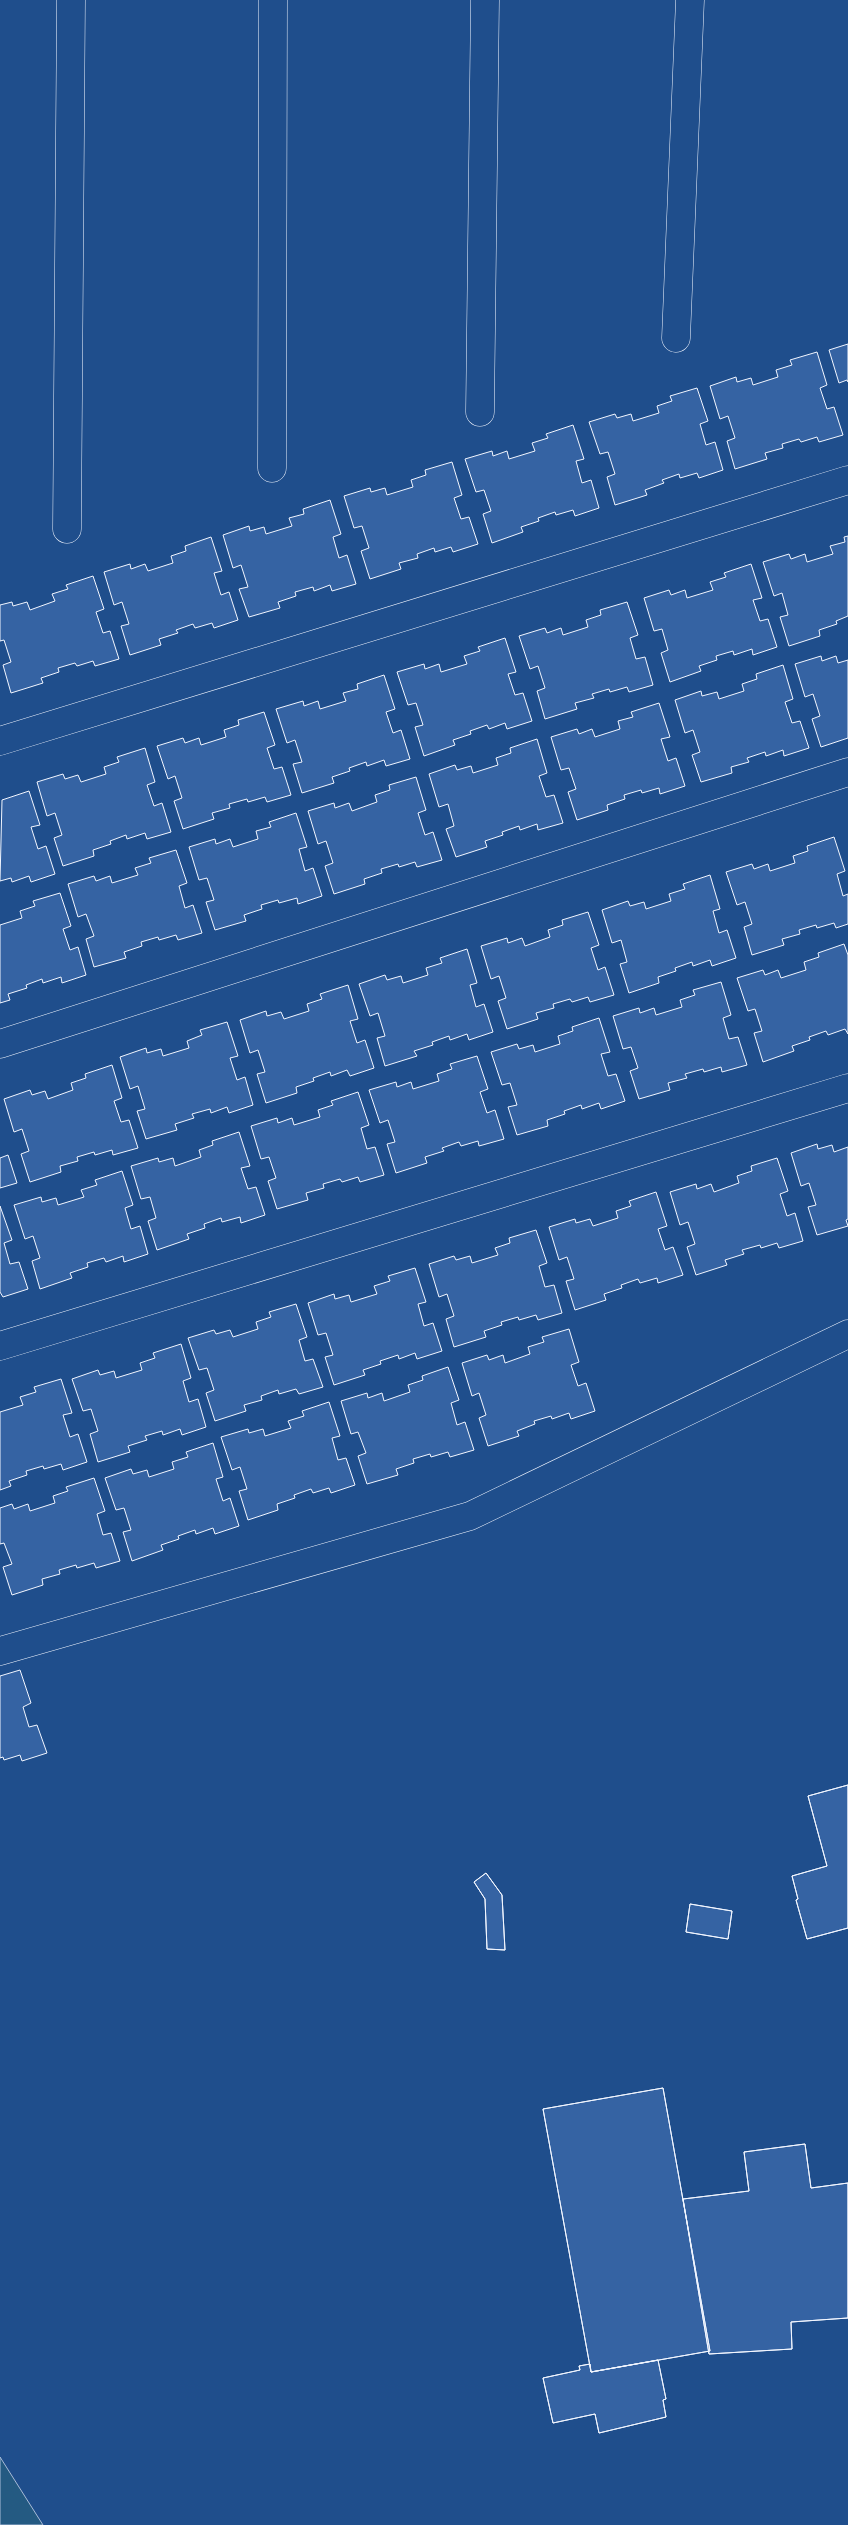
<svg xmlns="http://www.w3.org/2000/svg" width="848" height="2525" font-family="Roboto,sans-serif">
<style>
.green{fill:#245a82;stroke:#a8bbd7}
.building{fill:#3563a3;stroke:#f2f6ff}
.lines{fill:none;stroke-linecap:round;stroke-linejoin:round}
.minor-casing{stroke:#f2f6ff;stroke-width:29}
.minor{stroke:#1f4e8c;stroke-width:28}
</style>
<rect width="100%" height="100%" fill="#1f4e8c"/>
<!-- green -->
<path class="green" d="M0 2457 43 2525H0Z"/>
<!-- building -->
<path class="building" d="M848 344V382L847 380 839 383 829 350Z
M817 352 827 385 820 388 827 409 834 407 843 435 819 442 817 437 801 442 799 439 782 444 783 448 765 453 767 459 735 469 727 441 735 438 728 416 720 419 710 386 736 377 737 382 751 378 753 385 778 377 776 370 792 365 790 360Z
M697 388 708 421 700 424 706 445 715 442 723 470 699 478 697 473 680 478 679 474 662 480 664 483 645 490 647 495 615 505 607 477 615 474 608 452 600 454 589 422 615 414 617 418 631 414 633 421 659 413 657 406 672 401 670 396Z
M573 425 584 459 576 461 582 483 591 480 599 508 575 516 573 510 556 515 555 512 538 518 539 521 521 527 523 532 492 543 483 514 491 511 484 490 476 492 465 459 492 451 493 456 507 451 509 459 535 451 532 443 548 438 546 434Z
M452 462 462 495 454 498 461 519 469 517 478 544 453 552 451 547 435 552 434 548 417 554 418 558 399 563 401 569 370 579 361 551 369 548 362 526 354 528 344 496 370 488 371 492 385 488 387 495 413 487 411 480 426 475 425 470Z
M330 500 341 534 333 537 339 558 347 555 356 584 332 591 330 585 314 591 313 587 295 592 296 596 278 602 280 608 249 617 239 589 248 587 241 565 233 568 223 535 249 526 250 531 264 527 266 534 292 526 289 518 304 514 303 509Z
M848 536V616L836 621 837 624 819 630 820 636 789 646 780 617 788 615 782 593 774 596 763 562 789 554 791 559 805 554 807 562 833 554 830 546 845 542 844 537Z
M211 537 222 571 214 573 221 595 229 592 238 620 214 628 212 623 195 628 193 624 176 630 178 633 159 639 161 645 130 655 121 626 129 624 122 602 114 605 104 572 130 564 131 569 145 564 148 571 173 563 171 556 186 551 185 546Z
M751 564 762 598 753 600 760 621 768 619 777 647 753 655 752 649 734 655 733 651 716 656 717 660 699 666 701 671 670 682 661 653 668 650 662 629 654 631 644 598 669 590 671 595 685 590 687 598 713 590 710 582 726 577 724 573Z
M93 576 104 609 96 612 103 633 110 631 119 659 95 666 93 661 77 666 75 663 58 668 59 672 41 678 43 683 11 693 3 665 11 662 4 640 0 641V605L12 602 13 606 27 602 30 610 55 601 52 594 68 589 66 585Z
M627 602 638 635 630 638 636 659 645 657 653 685 629 692 627 687 610 692 609 689 592 694 594 698 575 703 577 709 545 719 537 691 545 688 538 666 530 669 519 636 545 628 547 633 561 628 563 635 588 627 586 620 601 615 600 610Z
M505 638 516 672 508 674 515 695 523 693 532 721 507 729 505 723 489 729 487 725 470 731 471 734 453 740 455 745 424 756 415 727 423 725 416 703 408 705 397 672 424 664 425 669 439 664 441 672 467 664 464 656 480 651 478 647Z
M821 656 822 661 836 656 838 663 848 660V738L821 747 812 719 820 716 813 694 805 697 795 664Z
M783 665 793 699 785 702 792 723 800 721 809 748 784 756 783 750 766 756 765 752 747 758 749 762 731 767 732 773 701 782 692 755 700 752 693 730 685 733 675 700 701 691 702 696 717 692 719 699 744 691 742 684 757 679 756 674Z
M384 675 395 709 386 712 393 733 401 730 410 759 386 766 384 760 367 766 366 762 349 768 350 771 332 777 334 783 302 793 293 764 302 762 295 740 287 743 276 709 303 701 304 706 318 701 320 709 346 701 343 693 358 689 357 684Z
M659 703 670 737 661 739 668 761 676 758 685 786 660 794 659 788 642 793 641 790 624 795 625 799 607 805 608 810 577 820 568 792 576 789 569 768 561 770 551 737 577 729 579 734 592 729 595 737 620 729 618 721 633 717 631 712Z
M264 712 275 745 267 748 274 769 282 767 291 795 267 802 265 797 248 802 247 799 229 804 230 808 212 813 214 819 183 829 174 801 182 798 175 776 168 779 157 746 183 738 185 743 199 738 201 745 226 737 224 730 239 725 238 720Z
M537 739 547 773 539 776 546 797 554 795 563 823 538 830 537 824 520 830 519 826 502 832 503 835 485 841 487 847 456 857 446 829 454 826 448 804 439 807 429 774 455 765 457 770 471 766 473 773 498 765 496 758 511 753 510 748Z
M145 748 155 782 147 785 154 806 162 803 171 832 147 839 145 833 127 839 126 835 110 841 111 844 93 850 94 856 63 866 54 838 62 835 55 813 47 816 37 782 63 774 65 779 78 775 81 782 106 774 104 767 119 762 117 757Z
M416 777 426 810 418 813 425 835 433 832 442 860 417 867 415 862 399 867 398 864 381 869 382 873 364 879 365 884 334 894 325 866 333 863 326 841 318 844 308 811 334 803 335 808 349 803 352 811 377 802 375 795 390 790 389 785Z
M29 791 40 825 31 827 38 849 46 846 55 874 31 882 29 876 12 882 11 878 0 881 2 800Z
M296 813 307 847 299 849 305 871 313 868 322 896 298 904 297 898 279 903 278 900 261 905 262 909 244 915 246 921 215 930 206 902 214 900 207 878 199 880 189 847 215 839 216 844 230 839 233 847 258 839 256 831 271 827 269 822Z
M834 837 845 871 837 874 843 896 848 894V924L836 928 834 923 817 928 816 925 799 930 800 934 782 939 784 945 752 955 744 927 752 924 745 902 737 905 726 872 752 864 754 869 768 864 770 871 795 863 793 856 808 851 807 846Z
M176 850 187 883 179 886 185 908 193 905 202 933 178 940 176 935 159 940 158 937 141 942 142 946 124 952 126 958 94 967 86 939 94 936 86 914 78 917 68 884 94 876 96 881 110 876 112 883 138 875 135 868 151 863 149 858Z
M710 875 720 909 713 911 719 933 727 930 736 958 712 966 710 960 693 966 692 962 675 968 676 971 658 977 659 983 629 993 620 964 627 962 621 940 612 943 602 910 628 901 630 906 644 902 646 909 671 901 669 894 685 889 683 884Z
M60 893 71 926 63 929 70 950 78 947 86 975 62 983 61 977 43 983 42 979 26 985 27 988 8 994 10 1000 0 1003V925L22 918 20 911 35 906 33 901Z
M588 912 599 945 591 948 598 970 605 967 614 995 590 1002 588 997 572 1002 570 999 553 1004 554 1008 536 1013 538 1019 507 1029 498 1001 506 998 499 976 491 979 481 946 507 938 508 943 522 938 525 946 550 937 548 930 563 925 562 920Z
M844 944 848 955V1034L845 1029 828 1035 826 1031 809 1037 810 1040 792 1046 794 1051 763 1062 754 1033 762 1031 755 1009 748 1011 737 978 763 970 765 975 778 970 781 978 806 970 804 962 819 957 818 953Z
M467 949 477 983 470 985 476 1007 484 1004 493 1032 469 1040 467 1034 450 1040 449 1036 432 1042 433 1045 414 1051 417 1056 385 1066 377 1038 385 1036 378 1013 370 1016 359 984 385 975 387 980 401 976 403 983 428 975 426 968 442 963 440 958Z
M721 982 731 1015 723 1018 729 1039 738 1037 747 1065 722 1072 721 1067 704 1072 703 1069 685 1074 687 1078 668 1083 670 1090 639 1099 630 1071 638 1068 631 1047 623 1049 613 1016 639 1008 640 1013 654 1008 656 1015 682 1007 680 1000 695 995 693 990Z
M348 985 358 1019 350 1021 357 1043 365 1040 374 1068 350 1076 347 1070 331 1076 330 1072 313 1078 314 1081 296 1087 297 1093 266 1103 257 1074 265 1072 258 1050 250 1053 240 1020 266 1011 267 1016 281 1012 284 1019 309 1011 307 1004 322 999 320 994Z
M599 1018 610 1052 601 1054 608 1076 616 1074 625 1101 601 1109 599 1103 582 1109 581 1105 564 1111 565 1114 547 1120 548 1126 517 1135 508 1107 517 1105 510 1083 502 1085 491 1052 517 1044 519 1049 533 1045 535 1052 560 1044 558 1036 573 1031 572 1027Z
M227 1022 238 1056 230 1058 237 1080 245 1077 253 1105 229 1113 227 1107 211 1113 210 1109 192 1114 194 1118 175 1124 177 1130 146 1139 137 1111 145 1109 138 1086 130 1089 120 1057 146 1048 147 1053 161 1049 163 1056 189 1048 187 1041 202 1035 200 1030Z
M477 1056 488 1089 480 1092 487 1113 495 1110 504 1139 479 1146 478 1141 461 1146 459 1142 442 1148 444 1151 425 1157 427 1163 396 1173 387 1144 395 1142 388 1120 380 1123 369 1090 396 1082 397 1087 411 1082 413 1089 439 1081 437 1074 452 1069 450 1064Z
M112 1065 122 1098 114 1101 121 1122 129 1120 138 1148 113 1155 112 1150 95 1155 94 1152 77 1157 78 1161 60 1166 61 1172 30 1182 21 1154 29 1151 22 1129 14 1132 4 1099 30 1090 32 1095 45 1091 48 1099 73 1090 71 1083 86 1078 85 1074Z
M358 1092 369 1125 361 1128 367 1149 375 1147 384 1175 360 1182 358 1177 342 1182 340 1179 323 1184 324 1188 306 1193 308 1200 277 1209 268 1181 276 1178 269 1157 261 1159 251 1126 277 1118 278 1123 292 1118 294 1125 320 1117 318 1110 333 1105 331 1101Z
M239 1132 250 1166 241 1168 248 1189 256 1187 265 1215 241 1223 240 1217 222 1222 221 1218 204 1224 205 1228 187 1234 189 1239 157 1250 148 1221 156 1218 150 1197 141 1199 131 1166 158 1158 159 1162 173 1158 175 1166 201 1157 199 1150 213 1145 212 1141Z
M817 1144 818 1149 832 1145 834 1152 848 1147V1219L846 1220 848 1226 817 1235 808 1207 816 1205 809 1183 801 1186 791 1153Z
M8 1155 17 1183 0 1188V1158Z
M777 1158 788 1191 780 1194 787 1216 795 1213 803 1241 779 1248 777 1243 761 1248 760 1245 742 1250 744 1254 725 1260 727 1265 696 1275 687 1247 695 1244 688 1222 680 1225 670 1192 696 1184 697 1189 711 1184 714 1192 739 1183 737 1176 752 1171 751 1166Z
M122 1171 133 1205 125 1208 131 1229 140 1226 148 1254 124 1262 123 1256 106 1262 104 1258 87 1263 88 1267 70 1273 72 1278 40 1289 32 1261 40 1258 33 1236 25 1239 14 1205 41 1197 42 1202 56 1198 58 1205 84 1197 81 1190 97 1185 95 1180Z
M656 1192 667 1226 658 1229 665 1250 673 1247 683 1275 658 1283 657 1278 640 1283 638 1279 621 1285 622 1288 604 1294 606 1300 575 1310 566 1281 574 1279 567 1257 559 1260 549 1227 575 1219 576 1223 590 1219 593 1226 618 1218 616 1211 631 1206 629 1201Z
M0 1206 12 1240 4 1243 10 1264 19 1262 28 1289 3 1297 0 1292Z
M536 1230 547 1263 539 1266 545 1287 554 1285 562 1313 538 1320 536 1315 519 1320 518 1317 501 1322 502 1325 484 1331 486 1337 454 1347 446 1319 454 1316 447 1294 439 1297 429 1264 454 1256 456 1260 470 1256 472 1263 498 1255 495 1248 510 1243 509 1238Z
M415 1268 426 1302 418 1304 424 1326 433 1323 442 1351 417 1359 415 1353 399 1359 398 1355 380 1361 381 1364 363 1370 365 1375 334 1385 325 1357 333 1355 326 1333 318 1335 308 1303 334 1294 335 1299 349 1295 351 1302 377 1294 374 1286 390 1281 388 1276Z
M296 1304 307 1337 299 1340 305 1361 313 1359 323 1387 299 1394 296 1389 279 1394 278 1390 261 1396 262 1400 244 1405 246 1411 215 1421 206 1393 214 1390 207 1368 199 1370 188 1338 214 1330 216 1334 230 1330 233 1337 258 1329 256 1322 271 1317 269 1312Z
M569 1329 579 1362 571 1365 578 1386 586 1383 595 1411 571 1419 569 1413 552 1419 551 1416 534 1421 535 1424 517 1431 519 1436 488 1446 479 1418 486 1415 479 1393 472 1396 462 1363 487 1355 489 1360 503 1355 505 1363 530 1354 528 1347 544 1342 542 1337Z
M181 1344 191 1378 183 1381 189 1402 198 1399 206 1427 182 1435 180 1429 163 1435 162 1431 145 1436 147 1440 128 1446 130 1452 98 1462 90 1434 98 1431 91 1409 83 1411 72 1379 98 1370 100 1375 114 1371 116 1378 142 1370 140 1363 155 1358 153 1353Z
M448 1367 459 1400 451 1403 457 1425 465 1422 474 1450 450 1457 448 1452 431 1457 430 1454 413 1459 414 1463 396 1469 398 1475 367 1484 358 1456 366 1453 358 1432 351 1434 341 1401 367 1393 368 1398 382 1393 384 1401 410 1392 408 1385 423 1380 422 1376Z
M61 1379 72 1413 63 1415 70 1437 78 1434 87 1462 63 1470 61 1464 44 1469 43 1466 26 1471 27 1475 9 1481 11 1486 0 1490V1412L23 1405 20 1397 36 1392 34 1387Z
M329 1402 340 1436 332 1438 338 1460 346 1458 355 1485 331 1493 329 1488 313 1493 311 1489 294 1495 295 1498 277 1504 278 1510 248 1520 239 1491 247 1489 240 1467 232 1470 221 1437 248 1429 249 1433 263 1429 265 1436 291 1428 288 1421 304 1416 302 1411Z
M213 1443 223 1477 216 1479 223 1501 230 1498 239 1526 215 1534 213 1528 196 1534 195 1530 178 1536 179 1539 161 1545 163 1550 132 1561 123 1532 131 1530 124 1508 116 1510 105 1478 131 1469 133 1474 147 1470 149 1477 174 1469 172 1462 188 1457 186 1452Z
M94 1478 105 1511 97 1514 103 1535 111 1533 120 1561 96 1568 94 1563 77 1568 76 1565 59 1570 60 1574 42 1579 43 1585 12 1595 3 1567 12 1564 4 1543 0 1544V1508L12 1504 14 1509 28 1504 30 1511 55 1503 53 1496 68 1491 66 1487Z
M20 1670 31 1703 23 1707 29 1727 37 1725 47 1753 22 1761 20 1755 4 1760 3 1757 0 1758V1676Z
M848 1785V1928L807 1939 796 1900 798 1899 792 1876 827 1866 808 1796Z
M848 1785V1928L807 1939 796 1900 798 1899 792 1876 827 1866 808 1796Z
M486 1873 502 1895 505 1950 487 1949 485 1899 474 1882Z
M486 1873 502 1895 505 1950 487 1949 485 1899 474 1882Z
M690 1904 732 1911 728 1939 686 1932Z
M690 1904 732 1911 728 1939 686 1932Z
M663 2088 710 2351 591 2372 543 2109Z
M663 2088 710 2351 591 2372 543 2109Z
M805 2144 811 2188 848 2183V2318L791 2322 792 2349 709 2354 683 2199 749 2191 744 2152Z
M805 2144 811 2188 848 2183V2318L791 2322 792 2349 709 2354 683 2199 749 2191 744 2152Z
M658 2360 666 2399 663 2400 666 2417 599 2433 595 2414 553 2423 543 2378 580 2370 579 2366 590 2364 591 2372Z
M658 2360 666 2399 663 2400 666 2417 599 2433 595 2414 553 2423 543 2378 580 2370 579 2366 590 2364 591 2372Z"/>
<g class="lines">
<!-- minor casing -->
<g class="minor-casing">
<path id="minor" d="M676 338 690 0
M480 412 485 0
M272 468 273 0
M67 529 71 0
M0 741 848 480
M0 1044 848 772
M0 1346 848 1088
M0 1651 470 1516 848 1334"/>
</g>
<!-- minor -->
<use href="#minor" class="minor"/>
</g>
</svg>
